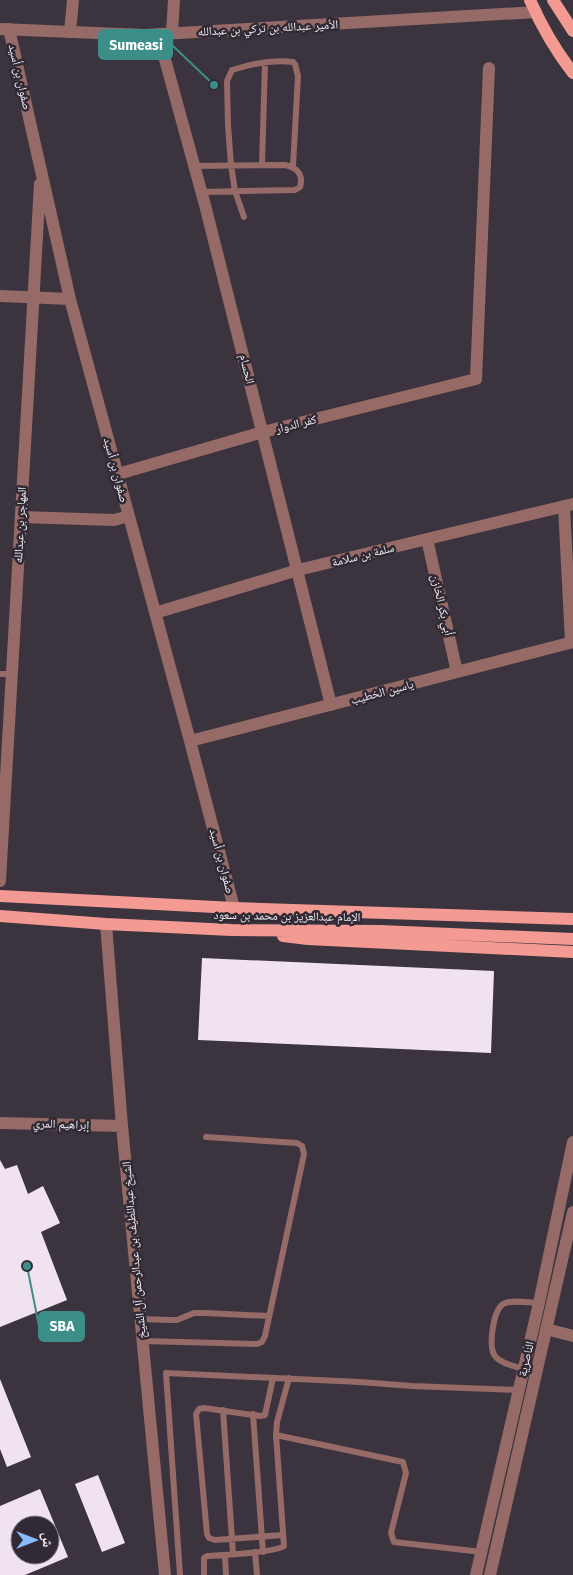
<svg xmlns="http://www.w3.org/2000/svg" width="573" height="1575" font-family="'Fira Sans','Noto Naskh Arabic',sans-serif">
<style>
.building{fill:#f0e3ef;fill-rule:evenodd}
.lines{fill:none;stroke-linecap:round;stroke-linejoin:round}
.service{stroke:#966a66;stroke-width:6}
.minor{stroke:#966a66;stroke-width:12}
.tertiary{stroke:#966a66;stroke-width:12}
.primary{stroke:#f39a93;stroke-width:12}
.labels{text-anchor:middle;stroke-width:5;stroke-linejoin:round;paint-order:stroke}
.street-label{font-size:12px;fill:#f1ecf3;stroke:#312a34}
.leader{fill:none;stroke:#3c8e89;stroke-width:2}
.callout-dot{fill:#3c8e89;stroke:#312a34;stroke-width:2}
.callout{fill:#3c8e89;stroke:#3c8e89;stroke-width:2}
.callout-label{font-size:14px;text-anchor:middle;font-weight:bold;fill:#fff}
</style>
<rect width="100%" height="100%" fill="#3b343e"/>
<!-- building -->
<path class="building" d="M202 958 494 971 491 1053 198 1040Z
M0 1160 5 1169 17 1165 28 1194 43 1186 60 1223 41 1232 67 1300 0 1327Z
M0 1379 31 1457 7 1467 0 1449Z
M98 1475 125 1543 102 1552 75 1484Z
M40 1489 68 1557 25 1575H0V1506ZM20 1525H50V1555H20Z"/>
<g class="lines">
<!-- service -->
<path class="service" d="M262 165 265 63
M194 166 285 165C296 167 304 174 300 187L295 190 201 192
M244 217 235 191 231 165 228 125 227 81 232 70C251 64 273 59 293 62L295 64 298 76 293 166
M0 674H12
M141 1319 169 1320H177L194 1313H205L269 1316
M143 1341 257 1344 262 1342 265 1336 304 1154 302 1146 297 1143 206 1137
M523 1369C515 1366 501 1364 495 1356 488 1347 493 1311 503 1304 512 1299 529 1303 539 1303
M273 1378 265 1415 260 1416 204 1408 199 1409 196 1414 207 1534 209 1538 215 1540 283 1535
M223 1410 233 1554
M253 1414 263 1552
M276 1435 403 1462 406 1473 391 1533 394 1542 482 1552
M255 1552 257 1575
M225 1555 226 1575
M180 1575 166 1373 360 1382 412 1386 519 1390
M204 1575V1558L207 1556C221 1555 275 1553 284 1546L276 1435 277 1422 289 1378"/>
<!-- minor -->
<path class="minor" d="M9 29 70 299 190 741 234 908
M70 32 73 0
M172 33 174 0
M158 34 205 205 331 705
M0 296 70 299
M118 474 263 432 476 379 489 68
M564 506 571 642
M21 517 114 520 129 516
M427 539 457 672
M155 613 298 570 573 504
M190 741 573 642
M0 881 40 184
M106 924 122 1126 165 1575
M0 1123 122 1126
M546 1329 573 1336"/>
<!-- tertiary -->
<path class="tertiary" d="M0 29 145 35 536 12
M476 1575 539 1303 573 1142
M490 1575 573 1212"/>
<!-- primary -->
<path class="primary" d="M530 0C541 25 556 51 573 73
M553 0 573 31
M0 896 234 908 573 919
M0 916 106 924 231 930 380 931 573 939
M283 936 308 939 573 952"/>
</g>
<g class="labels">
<!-- street labels -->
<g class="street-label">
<text transform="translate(268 28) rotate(-3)" y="4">الأمير عبدالله بن تركي بن عبدالله</text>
<text transform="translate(20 77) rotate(77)" y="4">صفوان بن أسيد</text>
<text transform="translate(247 369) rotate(76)" y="4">الحسام</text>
<text transform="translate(296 424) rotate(-14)" y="4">كفر الدوار</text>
<text transform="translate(116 470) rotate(75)" y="4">صفوان بن أسيد</text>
<text transform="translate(20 525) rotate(-87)" y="4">المهاجر بن عبدالله</text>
<text transform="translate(363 555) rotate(-14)" y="4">سلمة بن سلامة</text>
<text transform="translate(442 605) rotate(77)" y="4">أبي بكر الخازن</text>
<text transform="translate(382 692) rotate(-15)" y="4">ياسين الخطيب</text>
<text transform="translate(222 861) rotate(75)" y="4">صفوان بن أسيد</text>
<text transform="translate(287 916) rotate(1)" y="4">الإمام عبدالعزيز بن محمد بن سعود</text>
<text transform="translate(61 1124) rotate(2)" y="4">إبراهيم المري</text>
<text transform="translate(134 1250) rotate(-95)" y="4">الشيخ عبداللطيف بن عبدالرحمن آل الشيخ</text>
<text transform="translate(526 1359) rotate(-77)" y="4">الناصرية</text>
</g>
</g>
<!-- callouts -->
<path class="leader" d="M214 85L172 45M27 1266L39 1326"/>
<g class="callout-dot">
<circle cx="214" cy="85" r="5"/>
<circle cx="27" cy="1266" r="5"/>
</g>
<g class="callout">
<rect x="99" y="30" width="73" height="29" rx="5"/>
<rect x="39" y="1312" width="45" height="29" rx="5"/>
</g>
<g class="callout-label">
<text x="136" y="50">Sumeasi</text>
<text x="62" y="1331">SBA</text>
</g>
<!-- north arrow -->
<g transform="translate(35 1540) rotate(90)"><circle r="24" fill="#312a34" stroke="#7e7880"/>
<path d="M0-4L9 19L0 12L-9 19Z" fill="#87bbfb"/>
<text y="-8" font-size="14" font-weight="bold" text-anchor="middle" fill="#f1ecf3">ش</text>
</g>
</svg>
